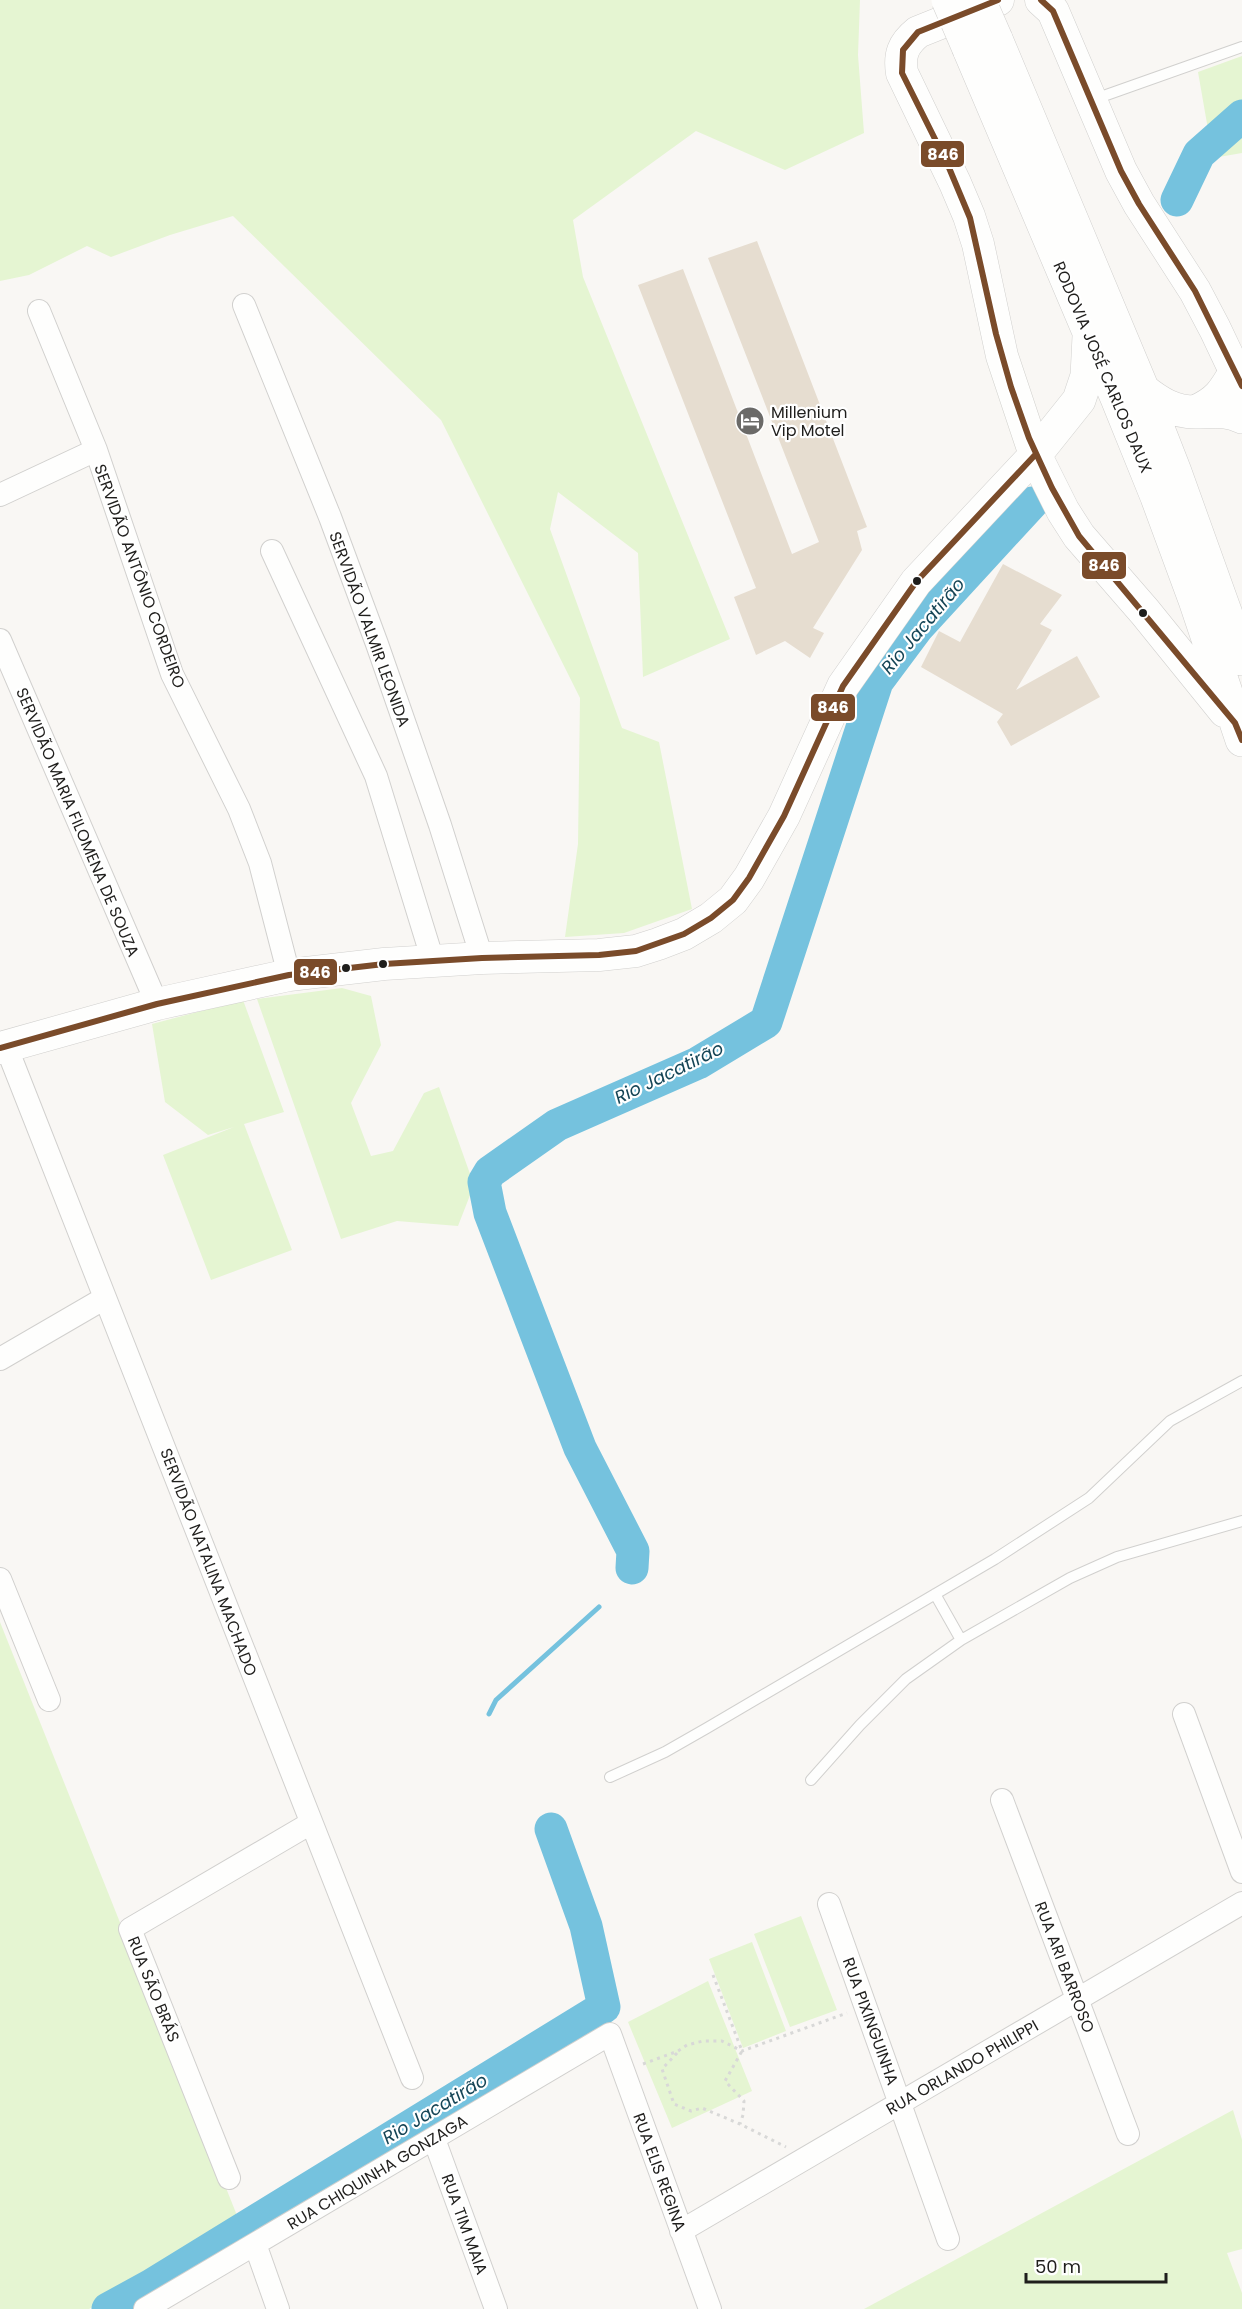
<svg xmlns="http://www.w3.org/2000/svg" width="1242" height="2309" font-family="Poppins,sans-serif">
<style>
.green{fill:#e5f5d2}
.lines{fill:none;stroke-linecap:round;stroke-linejoin:round}
.stream{stroke:#75c2de;stroke-width:5}
.river{stroke:#75c2de;stroke-width:33}
.building{fill:#e6ddd0}
.service-casing{stroke:#d1d0ce;stroke-width:12}
.minor-casing{stroke:#d1d0ce;stroke-width:24}
.secondary-casing{stroke:#d1d0ce;stroke-width:33}
.trunk-casing{stroke:#d1d0ce;stroke-width:34}
.path{stroke:#d8d8d7;stroke-width:3;stroke-dasharray:3 4.5;stroke-linecap:butt}
.service{stroke:#fefefd;stroke-width:10}
.minor{stroke:#fefefd;stroke-width:22}
.secondary{stroke:#fefefd;stroke-width:32}
.trunk{stroke:#fefefd;stroke-width:33}
.trunk-bridge-casing{stroke:#d1d0ce;stroke-width:34;stroke-linecap:butt}
.trunk-bridge{stroke:#fefefd;stroke-width:33}
.bus-1-casing{stroke:#fff;stroke-width:10}
.bus-1{stroke:#7a4b2a;stroke-width:6}
.bus-dot{fill:#1f1e1c;stroke:#fff;stroke-width:2}
.labels{text-anchor:middle;stroke-width:4.5;stroke-linejoin:round;paint-order:stroke}
.street-label{font-size:16px;fill:#1f1e1c;stroke:#fff}
.poi-label{font-size:16px;fill:#1f1e1c;stroke:#fff;text-anchor:start}
.water-label{font-size:18px;font-style:italic;fill:#154556;stroke:#fff}
.line-badge{stroke:#fff;stroke-width:2}
.badge-label{font-size:16px;text-anchor:middle;font-weight:bold;fill:#fff}
</style>
<rect width="100%" height="100%" fill="#f9f7f4"/>
<!-- green -->
<path class="green" d="M0 0H860L858 55 864 133 785 170 696 131 573 220 583 277 730 639 643 677 638 553 558 492 550 529 622 728 659 742 692 909 624 933 565 937 578 844 580 698 441 420 233 216 170 235 111 257 87 246 29 275 0 281Z
M1242 56V153L1213 158 1198 72Z
M342 988 371 996 381 1045 351 1103 371 1156 393 1151 424 1093 439 1087 474 1185 458 1226 397 1221 341 1239 257 999Z
M243 1000 284 1112 244 1124 292 1250 211 1280 163 1155 234 1127 208 1135 165 1102 152 1024Z
M0 1622 240 2223 89 2309H0Z
M801 1916 837 2010 790 2027 754 1934Z
M752 1942 786 2031 743 2048 709 1959Z
M708 1981 752 2091 672 2128 628 2022Z
M1233 2110 1242 2140V2249L1227 2253 1242 2293V2309H864Z"/>
<g class="lines">
<!-- stream -->
<path class="stream" d="M489 1714 496 1700 599 1607"/>
<!-- river -->
<path class="river" d="M1177 200 1199 154 1242 116
M632 1568 633 1551 580 1448 490 1213 484 1182 490 1172 557 1125 698 1063 766 1022 877 682 918 627 1032 503
M108 2309 150 2286 604 2007 586 1926 551 1829"/>
</g>
<!-- building -->
<path class="building" d="M757 241 867 527 857 531 862 550 813 628 824 633 810 658 785 641 756 655 734 597 756 588 638 285 683 269 792 554 819 542 708 258Z
M1003 564 1062 595 1040 624 1052 630 1016 690 1077 656 1100 697 1011 746 997 722 1003 714 921 667 939 631 960 642Z"/>
<g class="lines">
<!-- service casing -->
<g class="service-casing">
<path id="service" d="M1095 99 1242 47
M935 1594 961 1640
M610 1777 665 1752 707 1728 995 1559 1089 1498 1170 1421 1242 1381
M811 1780 860 1725 906 1679 961 1640 1070 1578 1117 1557 1242 1521"/>
</g>
<!-- minor casing -->
<g class="minor-casing">
<path id="minor" d="M244 305 330 517 377 644 440 825 482 958
M39 311 96 450 172 674 239 809 260 863 289 975
M0 495 96 450
M272 551 376 776 433 961
M0 640 157 1004
M6 1046 412 2078
M0 1359 105 1298
M0 1579 49 1700
M1184 1714 1242 1872
M1002 1800 1128 2134
M829 1904 948 2239
M434 2139 496 2309
M229 2178 130 1929 311 1823
M681 2231 1242 1903
M255 2244 278 2309
M145 2309 610 2034 710 2309"/>
</g>
<!-- secondary casing -->
<g class="secondary-casing">
<path id="secondary" d="M1041 0 1053 11 1121 171 1139 204 1195 291 1215 329 1242 386
M0 1048 157 1004 289 975 384 964 482 958 599 955 636 951 658 944 684 934 711 918 733 900 749 878 784 816 843 686 916 582 1035 455 1002 356 978 244 969 216 955 183 902 73C899 55 903 44 918 32L998 0"/>
</g>
<!-- trunk casing -->
<g class="trunk-casing">
<path id="trunk" d="M996 39 1143 390 1175 472 1242 659
M969 49 1117 398 1157 497 1195 600 1242 740
M1089 336 1087 376 1079 400 1035 455 1063 511 1079 536 1145 612 1225 711
M1143 390C1159 403 1174 412 1195 412 1212 412 1226 409 1242 417
M1195 412C1218 402 1224 392 1236 371"/>
</g>
<!-- path -->
<path class="path" d="M713 1975 742 2051 725 2081 744 2101 743 2115 740 2124
M677 2053 662 2069 674 2104 691 2111 702 2108 740 2124 786 2147
M643 2064 678 2051 687 2045 703 2041H722L742 2051 847 2013"/>
<!-- service -->
<use href="#service" class="service"/>
<!-- minor -->
<use href="#minor" class="minor"/>
<!-- secondary -->
<use href="#secondary" class="secondary"/>
<!-- trunk -->
<use href="#trunk" class="trunk"/>
<!-- trunk-bridge casing -->
<g class="trunk-bridge-casing">
<path id="trunk-bridge" d="M948 0 969 49
M979 0 996 39"/>
</g>
<!-- trunk-bridge -->
<use href="#trunk-bridge" class="trunk-bridge"/>
<!-- bus-1 casing -->
<g class="bus-1-casing">
<path id="bus-1" d="M998 0 918 32 903 50 902 73 947 163 970 218 996 334 1011 387 1029 438 1052 488 1079 536 1235 723 1242 740
M1041 0 1053 11 1121 171 1139 204 1195 291 1242 386
M0 1048 157 1004 289 975 384 964 482 958 599 955 636 951 684 934 711 918 733 900 749 878 784 816 843 686 916 582 1035 455"/>
</g>
<!-- bus-1 -->
<use href="#bus-1" class="bus-1"/>
</g>
<!-- icons -->
<defs>
<g id="hotel-disc" transform="scale(1.5)"><circle r="9.5" fill="#6b6a68" stroke="#fff"/><path d="M-6-4.5h1.5V1H6V5H4.5V3h-9V5H-6ZM-4 0a1.8 1.8 0 1 1 3.6 0ZM.5 0V-2.5h3Q6-2.5 6 0Z" fill="#fff"/></g>
</defs>
<g fill-rule="evenodd">
<use href="#hotel-disc" x="750" y="421"/>
</g>
<!-- markers -->
<g class="bus-dot">
<circle cx="917" cy="581" r="5"/>
<circle cx="1143" cy="613" r="5"/>
<circle cx="383" cy="964" r="5"/>
<circle cx="346" cy="968" r="5"/>
</g>
<g class="labels">
<!-- street labels -->
<g class="street-label">
<text transform="translate(1103 367) rotate(67)" y="6">RODOVIA JOSÉ CARLOS DAUX</text>
<text transform="translate(140 576) rotate(70)" y="6">SERVIDÃO ANTÔNIO CORDEIRO</text>
<text transform="translate(370 629) rotate(70)" y="6">SERVIDÃO VALMIR LEONIDA</text>
<text transform="translate(78 822) rotate(67)" y="6">SERVIDÃO MARIA FILOMENA DE SOUZA</text>
<text transform="translate(209 1562) rotate(69)" y="6">SERVIDÃO NATALINA MACHADO</text>
<text transform="translate(1065 1967) rotate(69)" y="6">RUA ARI BARROSO</text>
<text transform="translate(154 1989) rotate(68)" y="6">RUA SÃO BRÁS</text>
<text transform="translate(871 2021) rotate(70)" y="6">RUA PIXINGUINHA</text>
<text transform="translate(962 2067) rotate(-30)" y="6">RUA ORLANDO PHILIPPI</text>
<text transform="translate(377 2172) rotate(-31)" y="6">RUA CHIQUINHA GONZAGA</text>
<text transform="translate(660 2172) rotate(70)" y="6">RUA ELIS REGINA</text>
<text transform="translate(465 2224) rotate(70)" y="6">RUA TIM MAIA</text>
</g>
<!-- poi labels -->
<g class="poi-label">
<text x="771" y="418">Millenium<tspan x="771" dy="18">Vip Motel</tspan></text>
</g>
<!-- water labels -->
<g class="water-label">
<text transform="translate(923 626) rotate(-50)" y="6">Rio Jacatirão</text>
<text transform="translate(669 1073) rotate(-26)" y="6">Rio Jacatirão</text>
<text transform="translate(435 2109) rotate(-31)" y="6">Rio Jacatirão</text>
</g>
</g>
<g class="line-badge">
<rect x="920" y="140" width="45" height="28" rx="6" fill="#7a4b2a"/>
<rect x="1081" y="551" width="46" height="29" rx="6" fill="#7a4b2a"/>
<rect x="810" y="693" width="46" height="29" rx="6" fill="#7a4b2a"/>
<rect x="293" y="958" width="45" height="28" rx="6" fill="#7a4b2a"/>
</g>
<g class="badge-label">
<text x="943" y="160">846</text>
<text x="1104" y="571">846</text>
<text x="833" y="713">846</text>
<text x="315" y="978">846</text>
</g>
<!-- scale -->
<path d="M1026 2273v9h140v-9" fill="none" stroke="#1f1e1c" stroke-width="3"/>
<text x="1035" y="2273" font-size="18" fill="#1f1e1c" stroke="#ffffff" stroke-width="4.5" paint-order="stroke">50 m</text>
</svg>
